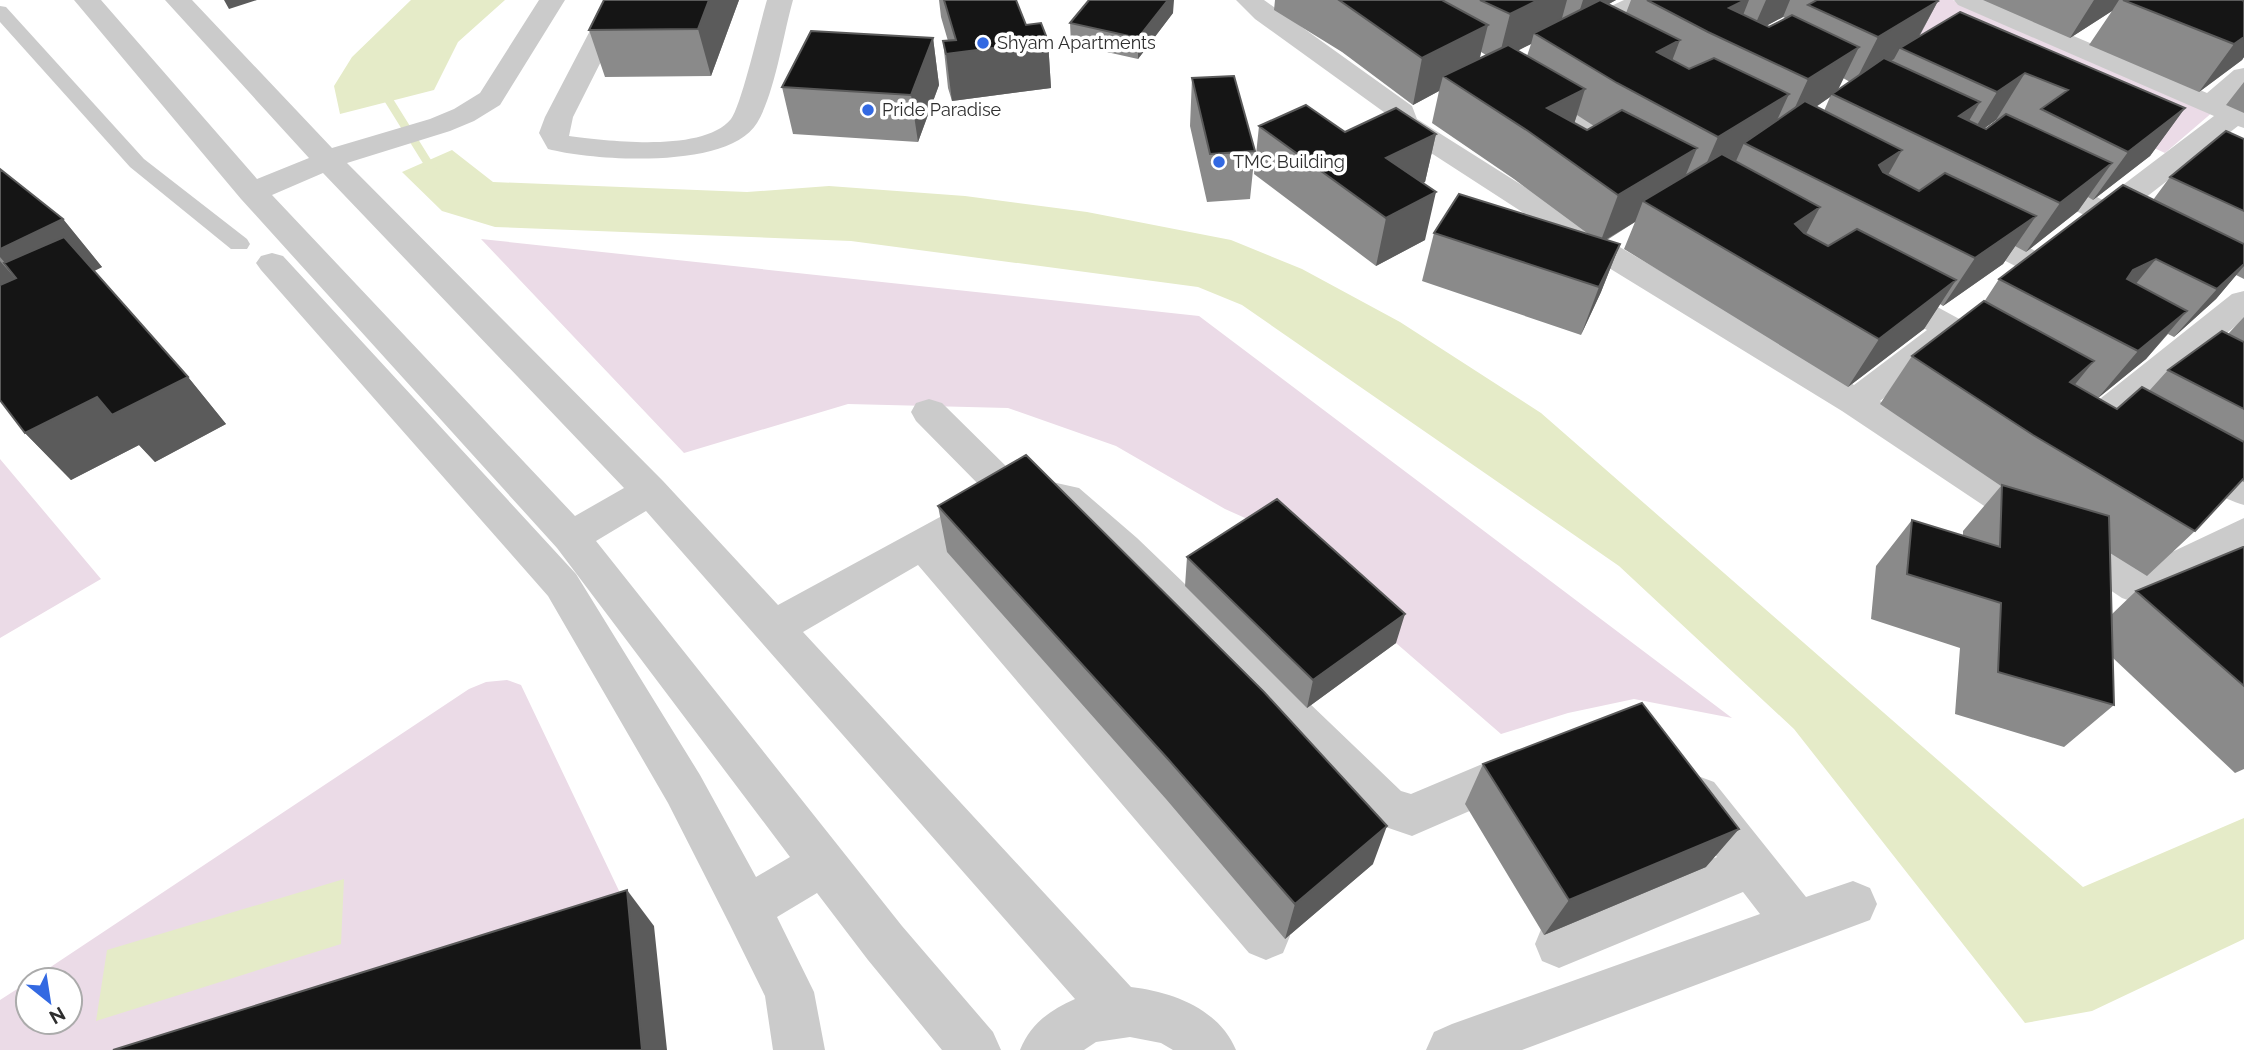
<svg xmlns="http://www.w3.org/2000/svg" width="2244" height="1050" font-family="Raleway,sans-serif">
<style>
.green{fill:#ebdbe7}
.water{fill:#e5ebc8}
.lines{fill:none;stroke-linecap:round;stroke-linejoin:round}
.stream{fill:#e5ebc8;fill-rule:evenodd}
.lane{fill:#cbcbcb;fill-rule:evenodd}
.street{fill:#cbcbcb;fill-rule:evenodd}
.wall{fill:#8a8a8a;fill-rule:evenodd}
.shaded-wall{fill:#5b5b5b}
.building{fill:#151515;stroke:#5b5b5b;stroke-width:2}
.poi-dot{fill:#3369e2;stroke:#fff;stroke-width:2.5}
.labels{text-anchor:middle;stroke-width:7;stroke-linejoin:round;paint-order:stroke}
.far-poi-label{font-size:18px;fill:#2e2e2e;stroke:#fff;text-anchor:start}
</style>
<rect width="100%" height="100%" fill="#fff"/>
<!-- green -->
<path class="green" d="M1832 0H1953L2214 111 2165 153Z
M481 239 1199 316 1732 718 1634 699 1568 713 1501 734 1396 643 1272 530 1225 509 1116 446 1008 408 848 404 684 453Z
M0 459 101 579 0 638Z
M507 680 521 685 631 916 177 1050H0V1000L28 982V1022H70V980H31L469 689 486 682Z"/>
<!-- water -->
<path class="water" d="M411 0H505L458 42 434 90 340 114 334 86 352 57Z
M452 150 493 182 747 192 829 186 965 196 1087 212 1231 240 1302 269 1400 322 1541 413 2083 887 2244 818V939L2092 1011 2025 1023 1794 729 1619 566 1242 305 1198 287 851 241 495 227 442 211 402 172Z
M344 879 341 944 96 1021 107 950Z"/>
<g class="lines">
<!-- stream -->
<path class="stream" d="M380 83 385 86 441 176 440 178H432L431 176 375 86Z"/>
<!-- lane -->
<path class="lane" d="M0 6 6 7 144 159 247 239 250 244 247 249H231L130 167 0 22Z"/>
<!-- street -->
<path class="street" d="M74 0H101L257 179 309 158 165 0H192L332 148 430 119 454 109 480 93 539 0H565L500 105 474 121 450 131 347 163 663 481 778 605 986 492 916 421 911 412 916 403 929 399 942 403 1024 484 1030 494 1024 504 1007 507 1002 516 949 547 1283 919 1290 936 1283 953 1266 960 1249 953 918 565 803 632 1131 987C1173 992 1219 1009 1236 1050H1173L1161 1043 1130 1037 1096 1042 1084 1050H1020C1031 1023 1049 1011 1075 999L646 511 596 541 902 926 993 1032 1001 1050H942L868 960 817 893 777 917 814 992 825 1050H773L765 996 730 925 668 803 548 596 261 270 256 263 261 256 272 253 283 256 576 574 700 775 756 877 790 857 557 548 241 199ZM323 173 624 488 575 516 272 195Z
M606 0H632L573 117 569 136C608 141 703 153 731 119 742 104 760 23 767 0H793C783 35 775 93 757 123 729 170 594 161 548 149L539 133 545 117Z
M1236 0H1264L1412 106 1417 119 1618 246 1854 385 1927 330 1873 301 1869 293 1873 285 1885 282 1897 285 2007 345 2012 353 2007 361 1995 365 1953 345 1880 401 2138 568 2244 518V551L2150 598 2136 603 2122 598 1842 411 1596 260 1394 129 1388 115 1255 19Z
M1624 0H1657L1653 5 1582 40 1573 42 1564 40 1560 34 1564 28Z
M1954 0H1989L2207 93 2234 70 2244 68V90L2230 103 2244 109V128L2238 126 2105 229 2094 232 2083 229 2079 222 2084 215 2027 186 2023 180 2027 174C2052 167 2081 189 2103 200L2214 116 1958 5Z
M1532 86 1542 88 1644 147 1649 153 1644 159 1634 162 1624 159 1522 100 1518 94 1522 88Z
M1966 218 1977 221 2045 256 2050 263 2045 270 2034 273 2023 270 1955 235 1950 228 1955 221Z
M2244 291V319L2117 424 2082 446 2069 450 2056 446 2051 437 2056 428 2091 406 2232 294Z
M2191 448 2244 474V505C2224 499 2183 480 2173 462L2178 452Z
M1052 482 1079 488 1137 538 1401 791 1411 794 1518 749 1534 755 1540 769 1534 783 1412 836 1371 822 1109 560 1056 511 1039 506 1033 496 1039 486Z
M1698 776 1714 782 1806 897 1853 881 1870 888 1877 904 1870 920 1522 1050H1426L1434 1032 1452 1024 1760 914 1743 892 1559 968 1542 961 1535 944 1542 927 1717 857 1682 812 1675 797 1682 782Z"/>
</g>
<!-- wall -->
<path class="wall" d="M739 0 711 76 605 77 589 30Z
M939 0H1016L1026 25 1048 41 1051 88 952 101 948 88 943 41H948L941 17Z
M1275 0H1616L1609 4 1626 13 1631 0H1936L1938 1 1919 37 2185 108 2150 156 2093 200 2088 197 2078 211 2026 252 2015 246 2003 264 1943 306 1940 304 1924 329 1848 387 1624 249 1635 222 1607 240 1620 244 1601 292 1581 335 1422 281 1434 233H1587L1514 179 1432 123 1439 91 1413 105 1342 52 1274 10ZM1783 17 1785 18 1769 27 1766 26ZM1531 44 1527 56 1518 50ZM1481 52 1486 55 1480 58ZM1843 78 1850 82 1837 90ZM1830 97 1824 111 1816 107ZM1577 115 1594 126 1587 130 1574 123ZM1996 120 1997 121 1986 129 1985 128Z
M1983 0H2244V57L2242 60 2199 92 2089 45 2112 11 2070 38Z
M1173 13 1138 59 1071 44 1070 23Z
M933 38 939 85 918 142 793 134 782 87Z
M1192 78 1255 151 1250 199 1207 202 1190 126Z
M2244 82V113L2226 105Z
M1259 126 1345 132 1436 134 1425 182 1422 183 1425 240 1376 266 1254 174Z
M2244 139V279L2236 275 2216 299 2174 337 2168 334 2146 359 2098 398 2117 409 2149 391 2168 370 2228 334 2244 317V482L2242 481 2195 531 2147 576 2110 553 2111 615 2136 591 2244 547V769L2235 773 2113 658 2114 705 2064 747 1955 714 1960 648 1871 619 1876 566 1912 520 1963 536V531L2001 486 1880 404 1912 356 1984 302 1999 279 2153 200 2170 177Z
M0 169 63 219 102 267 94 271 188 377 226 424 155 462 139 445 71 480 25 433 0 400Z
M938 506 1373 864 1285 939 1166 799 947 552Z
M1187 557 1396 643 1307 708 1185 586Z
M1483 764 1706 867 1544 935 1465 804Z"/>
<!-- shaded-wall -->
<path class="shaded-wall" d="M224 0H257L229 9Z
M709 0H739L711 76 698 29Z
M1168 0H1174L1173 13 1138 59V38Z
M1538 0H1567L1559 29 1534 33 1531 44 1498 61 1510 14Z
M1583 0H1616L1576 22Z
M1745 0H1749L1732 43 1729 8Z
M1766 0H1790L1783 17 1751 34Z
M2094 0H2119L2112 11 2070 38Z
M1938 1 1913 47 1900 48 1894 59 1854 84 1878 37Z
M1488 25 1476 72 1443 76 1439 91 1413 105 1422 58Z
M2244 37V57L2242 60 2199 92 2234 44Z
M933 38 939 85 918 142 911 95Z
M1680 40 1662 87 1657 52Z
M1048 41 1051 88 952 101 946 54Z
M1859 47 1836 94H1832L1830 97 1786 127 1808 79Z
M2025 73 1996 120 1968 140 1997 92Z
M1585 89 1570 137 1547 108Z
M1789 94 1767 142 1744 143 1736 161 1697 185 1718 137Z
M1980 102 1952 150 1959 116Z
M2185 108 2150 156 2093 200 2128 152Z
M1436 134 1425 182 1376 206 1386 158Z
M1697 148 1677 196 1643 201 1635 222 1600 243 1618 195Z
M1902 150 1875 198 1879 165Z
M2112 163 2078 211 2026 252 2060 203Z
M1436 192 1425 240 1376 266 1386 218Z
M1820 207 1795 255V224Z
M2036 216 2003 264 1943 306 1975 258Z
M63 219 102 267 37 300 0 257V249Z
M1620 244 1601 292 1581 335 1599 287Z
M2156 259 2117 307 2095 318 2133 270Z
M0 261 23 287 0 298Z
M2244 264V266L2216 299 2174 337 2217 289Z
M1956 280 1924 329 1848 387 1879 339Z
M2187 311 2146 359 2098 398 2138 351Z
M2094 361 2055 409 2070 382Z
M188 377 226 424 155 462 139 445 71 480 25 433 97 397Z
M1405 614 1396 643 1307 708 1313 680Z
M1387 826 1373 864 1285 939 1295 904Z
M1739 829 1706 867 1544 935 1569 900Z
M627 890 654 926 667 1050H642Z"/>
<!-- building -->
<path class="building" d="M604 0H709L698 29 589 30Z
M944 0H1016L1026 25 1041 23 1048 41 946 54 943 41 956 40Z
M1089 0H1168L1138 38 1070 23Z
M1339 0H1442L1488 25 1422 58Z
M1480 0H1538L1510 14Z
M1600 0 1680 40 1657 52 1689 69 1714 58 1789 94 1718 137 1617 83 1534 33Z
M1647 0H1745L1729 8 1769 27 1792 15 1859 47 1808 79 1708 32Z
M1817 0H1936L1938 1 1878 37 1808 5Z
M2123 0H2242L2244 1V37L2234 44Z
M1960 12 2185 108 2128 152 2041 109 2068 90 2025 73 1997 92 1900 48Z
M811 31 933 38 911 95 782 87Z
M1508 45 1585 89 1547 108 1587 130 1622 110 1697 148 1618 195 1528 131 1443 76Z
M1884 58 1980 102 1959 116 1986 129 2006 114 2112 163 2060 203 1832 94Z
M1234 76 1255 151 1210 154 1192 78Z
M1805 101 1902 150 1879 165 1883 172 1919 191 1945 173 2036 216 1975 258 1744 143Z
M1306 105 1345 132 1396 108 1436 134 1386 158 1436 192 1386 218 1259 126Z
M2226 131 2244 139V211L2170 177Z
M1722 154 1820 207 1795 224 1804 233 1828 246 1857 229 1956 280 1879 339 1643 201Z
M0 169 63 219 0 249Z
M2123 185 2244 244V264L2217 289 2156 259 2133 270 2127 279 2187 311 2138 351 1999 279Z
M1459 194 1620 244 1599 287 1434 233Z
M64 237 188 377 112 415 97 397 25 433 0 400V285L16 278 4 263Z
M1984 301 2094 361 2070 382 2117 409 2142 387 2244 442V478L2195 531 2033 435 1912 356Z
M2222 331 2244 342V409L2168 370Z
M1026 455 1264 692 1387 826 1295 904 1168 759 938 506Z
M2002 485 2109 516 2114 705 1998 672 2001 603 1907 574 1912 520 2000 547Z
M1277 499 1405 614 1313 680 1187 557Z
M2243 547H2244V686L2136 591Z
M1642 703 1739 829 1569 900 1483 764Z
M627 890 642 1050H113Z"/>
<!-- markers -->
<g class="poi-dot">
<circle cx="983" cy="43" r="7"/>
<circle cx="868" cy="110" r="7"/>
<circle cx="1219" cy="162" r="7"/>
</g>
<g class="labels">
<!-- far-poi labels -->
<g class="far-poi-label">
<text x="997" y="49">Shyam Apartments</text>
<text x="882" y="116">Pride Paradise</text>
<text x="1233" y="168">TMC Building</text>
</g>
</g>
<!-- north arrow -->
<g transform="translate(49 1001) rotate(150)"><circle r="33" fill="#ffffff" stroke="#ababab" stroke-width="2"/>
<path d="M0-5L12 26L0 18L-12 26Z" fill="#3369e2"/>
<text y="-10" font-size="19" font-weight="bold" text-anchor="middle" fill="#2e2e2e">N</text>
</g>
</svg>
